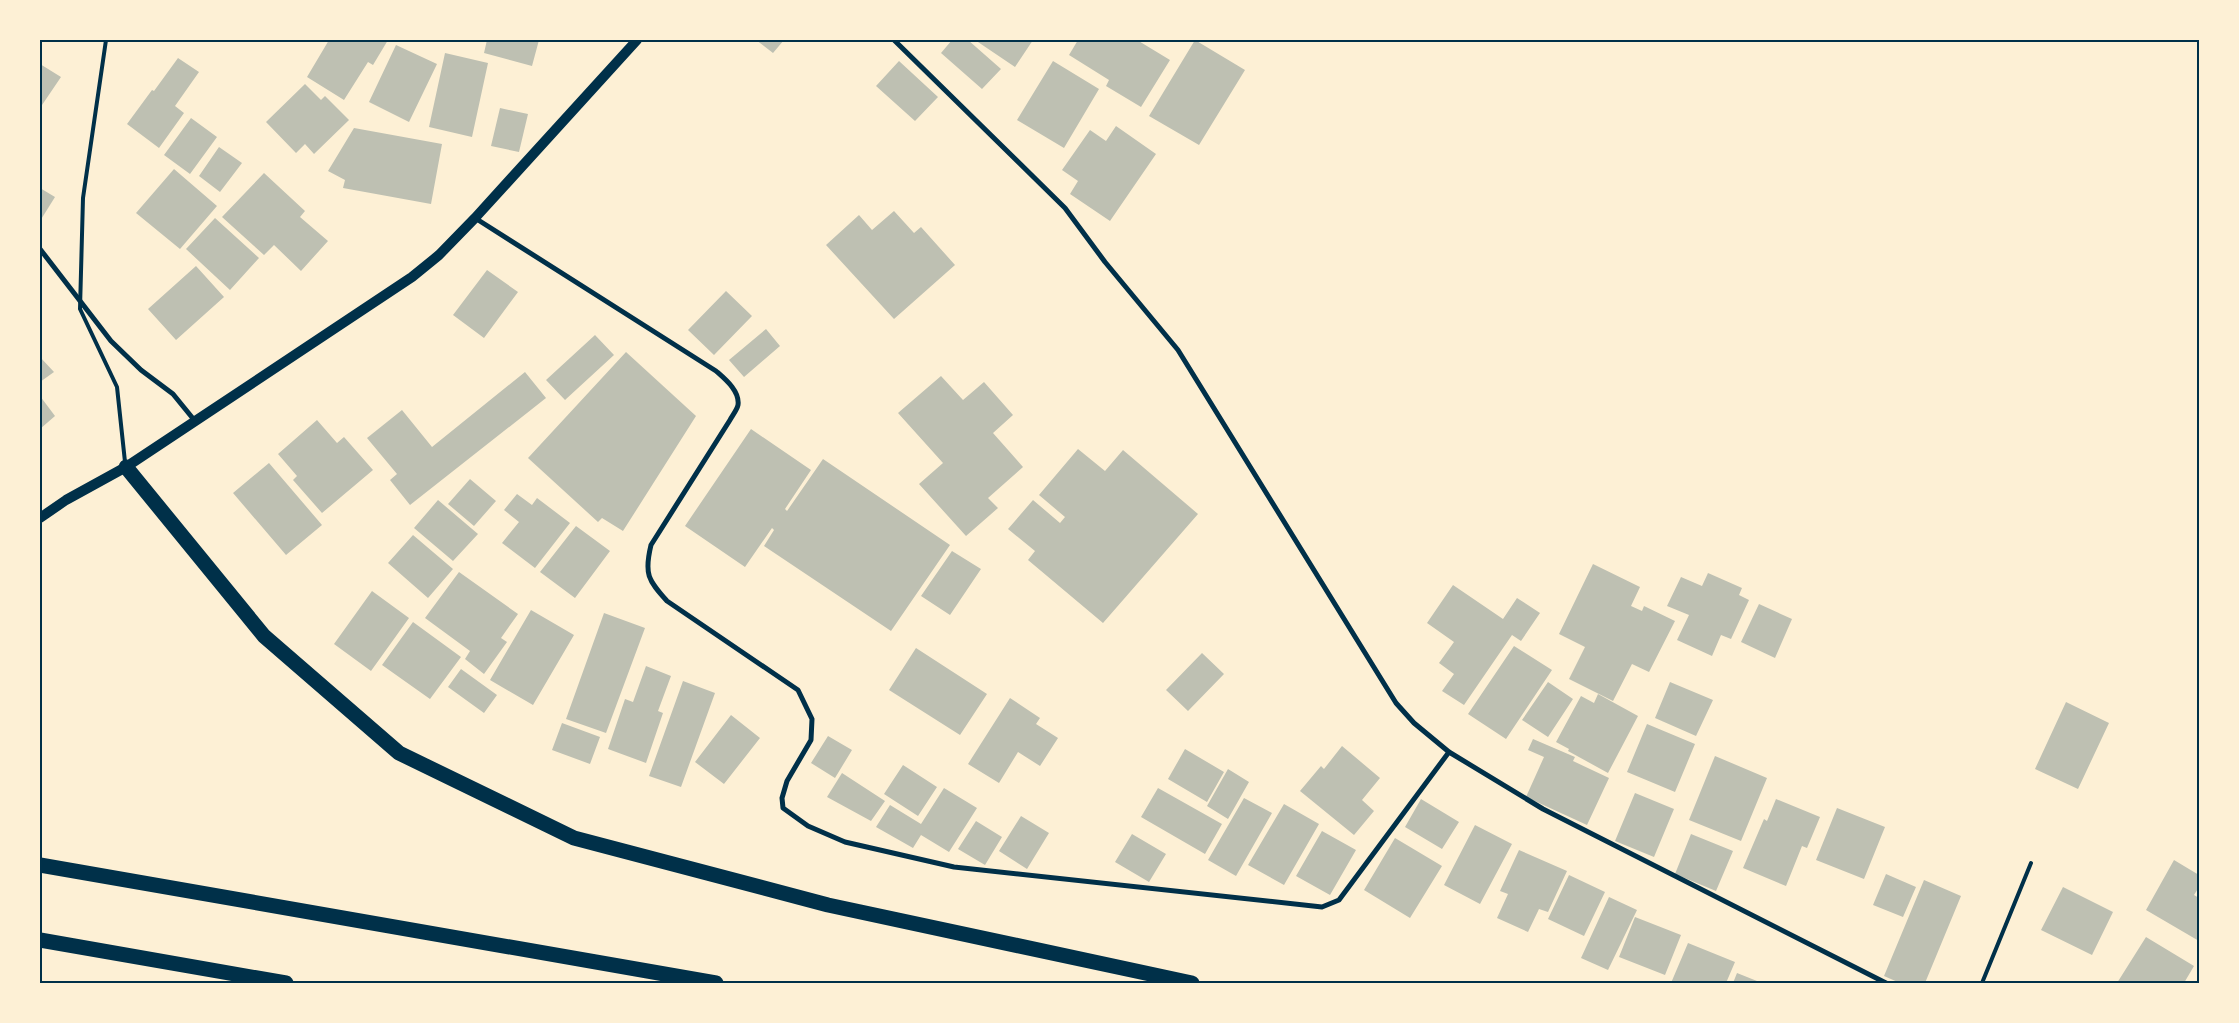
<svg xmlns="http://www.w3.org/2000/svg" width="2239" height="1023" font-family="Cabin,sans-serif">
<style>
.building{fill:#bec0b2}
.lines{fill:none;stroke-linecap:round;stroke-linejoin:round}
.service{stroke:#003049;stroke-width:4}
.minor{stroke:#003049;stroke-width:5}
.secondary{stroke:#003049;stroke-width:10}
.motorway{stroke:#003049;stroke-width:15}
.neatline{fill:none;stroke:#003049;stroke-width:2}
</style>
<rect width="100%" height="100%" fill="#fdf0d5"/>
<!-- building -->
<path class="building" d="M329 40H388L373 65 368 62 344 100 307 77Z
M487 40H539L532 66 484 53Z
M756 40H784L773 53Z
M952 40H968L1001 69 982 89 941 53Z
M975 40H1033L1015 67Z
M1078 40H1137L1170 60 1141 107 1106 86 1109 80 1069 55Z
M1195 40 1245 70 1199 145 1149 116Z
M396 45 437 64 409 122 369 102Z
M445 53 488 63 472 137 429 127Z
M178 58 199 72 175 106 184 113 159 148 127 124 152 90 154 91Z
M899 61 938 97 915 121 876 86Z
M1053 61 1099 89 1064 148 1017 120Z
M40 64 61 77 40 108Z
M305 84 321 100 325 96 349 120 314 154 305 144 296 153 266 122Z
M500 108 528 114 519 152 491 146Z
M191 118 217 137 190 174 164 155Z
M1116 126 1156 154 1110 221 1070 194 1078 181 1062 170 1090 130 1106 141Z
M354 128 442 144 431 204 343 188 345 180 328 171Z
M219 147 242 163 220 192 199 176Z
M174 169 217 206 180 249 136 213Z
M264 173 305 211 300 217 328 241 301 271 274 245 264 255 222 217Z
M40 188 55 197 40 221Z
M894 211 914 233 921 227 955 265 894 319 826 245 859 215 872 230Z
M215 218 259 258 230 290 186 249Z
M196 266 224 297 176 340 148 309Z
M487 270 518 292 484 338 453 315Z
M726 291 752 316 714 355 688 330Z
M766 329 780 346 744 377 729 360Z
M595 335 614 355 565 400 546 380Z
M626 352 696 416 623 531 602 518 598 522 528 458Z
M40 357 54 372 40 382Z
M525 372 546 398 410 505 390 480 397 474 367 438 402 410 432 447Z
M941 376 963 400 984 382 1013 415 993 433 1023 467 988 498 998 508 966 536 919 484 943 463 898 413Z
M40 396 55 416 40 429Z
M317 420 337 443 344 437 373 470 322 513 293 480 297 476 278 454Z
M751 429 811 470 785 509 787 511 823 459 950 545 891 631 764 546 774 530 772 528 745 567 685 526Z
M1078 449 1105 471 1123 450 1198 514 1103 623 1028 560 1035 551 1008 529 1033 500 1060 523 1065 517 1039 495Z
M269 463 322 525 286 555 233 493Z
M470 479 496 501 474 526 448 504Z
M517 494 532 505 537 498 570 523 535 568 502 543 519 522 504 510Z
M438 500 478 534 453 561 414 528Z
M576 526 610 551 575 598 540 572Z
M413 535 453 569 428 598 388 563Z
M952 551 981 569 950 615 921 596Z
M1593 564 1640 587 1631 606 1642 611 1644 606 1675 621 1649 672 1632 664 1613 701 1569 679 1585 647 1559 634Z
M459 572 518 614 501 638 507 642 484 674 465 659 470 651 425 618Z
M1708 573 1742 588 1739 595 1749 600 1731 639 1721 635 1712 656 1677 640 1689 615 1667 606 1681 577 1702 586Z
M1453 585 1503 619 1517 598 1540 613 1521 641 1512 635 1464 705 1442 691 1454 674 1439 663 1454 642 1427 623Z
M372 591 409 618 371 671 334 644Z
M1759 604 1792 619 1775 658 1741 642Z
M531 610 574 635 533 705 490 680Z
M604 613 645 628 606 733 566 719Z
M413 622 461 657 430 699 382 665Z
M1514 646 1552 670 1506 739 1468 714Z
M916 648 987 694 960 735 889 690Z
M1202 653 1224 674 1188 711 1166 690Z
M646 666 671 676 658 711 663 713 646 763 608 749 625 699 633 702Z
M461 669 497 695 484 713 448 687Z
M683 681 715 693 681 787 649 776Z
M1548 682 1573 699 1548 737 1522 720Z
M1670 682 1713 700 1696 736 1655 718Z
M1598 694 1638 716 1608 773 1568 751 1569 749 1556 742 1581 696 1594 703Z
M1010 698 1040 718 1036 724 1058 738 1040 766 1018 752 999 783 968 764Z
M2066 702 2109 723 2078 789 2035 769Z
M731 715 760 738 724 784 695 762Z
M562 723 600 737 590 764 552 750Z
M1647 724 1695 744 1675 792 1627 772Z
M828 736 852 750 835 778 811 763Z
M1533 739 1575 757 1573 761 1609 778 1587 825 1526 797 1544 757 1528 750Z
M1342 746 1380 778 1362 800 1374 811 1354 835 1300 791 1321 766 1324 769Z
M1185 749 1224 772 1207 802 1168 779Z
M1715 756 1767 778 1741 841 1689 820Z
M903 765 937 787 918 816 884 794Z
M1228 769 1249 782 1228 819 1207 806Z
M842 773 885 801 871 821 827 797Z
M944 788 977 808 949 852 921 835 913 848 876 827 890 805 921 824Z
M1158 788 1222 824 1205 854 1141 817Z
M1635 793 1674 809 1654 857 1615 841Z
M1244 798 1272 813 1236 876 1208 860Z
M1421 799 1459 822 1442 849 1405 827Z
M1776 799 1820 817 1807 848 1802 846 1786 886 1743 868 1764 819 1767 821Z
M1284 804 1319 824 1284 885 1248 865Z
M1837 808 1885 827 1864 879 1816 860Z
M1021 816 1049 833 1027 869 999 851Z
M976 821 1002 837 985 865 958 849Z
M1475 825 1512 844 1480 904 1444 885Z
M1322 831 1356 850 1330 895 1296 876Z
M1132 834 1166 854 1149 882 1115 862Z
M1691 834 1733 851 1716 891 1675 874Z
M1395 838 1442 866 1410 918 1364 890Z
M1519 850 1567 871 1548 912 1539 909 1528 932 1497 918 1508 894 1500 891Z
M2174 860 2199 875V887L2194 895 2199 898V941L2146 910Z
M1886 874 1916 887 1903 917 1873 905Z
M1569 875 1605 892 1584 936 1548 919Z
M1924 880 1961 896 1925 983H1900L1884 976Z
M2063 887 2113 912 2092 955 2041 930Z
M1609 897 1637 910 1608 970 1581 958Z
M1635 917 1681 935 1665 975 1619 957Z
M2146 937 2194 966 2184 983H2117Z
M1688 943 1735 962 1726 983H1671Z
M1737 973 1762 983H1733Z"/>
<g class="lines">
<!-- service -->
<path class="service" d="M106 40 83 198 80 309 117 387 125 462
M1982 983 2031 863"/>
<!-- minor -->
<path class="minor" d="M894 40 1065 208 1105 262 1178 350 1396 703 1414 723 1449 752 1543 809 1886 983
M475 218 716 371C725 379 740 391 738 405 737 410 732 416 730 420L651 545C644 574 648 580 667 601L798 690 812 719 811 740 787 781 782 798 783 808 808 826 845 842 954 867 1322 907 1339 900 1449 752
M40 249 111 341 141 370 173 394 195 421"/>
<!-- secondary -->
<path class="secondary" d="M40 518 66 500 126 467 412 277 439 255 475 218 637 40"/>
<!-- motorway -->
<path class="motorway" d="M126 467 264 636 399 753 574 838 828 905 1192 983
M40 865 716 983
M40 940 286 983"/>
</g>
<!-- border -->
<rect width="2239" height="1023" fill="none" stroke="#fdf0d5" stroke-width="82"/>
<rect x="41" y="41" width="2157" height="941" class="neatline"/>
</svg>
